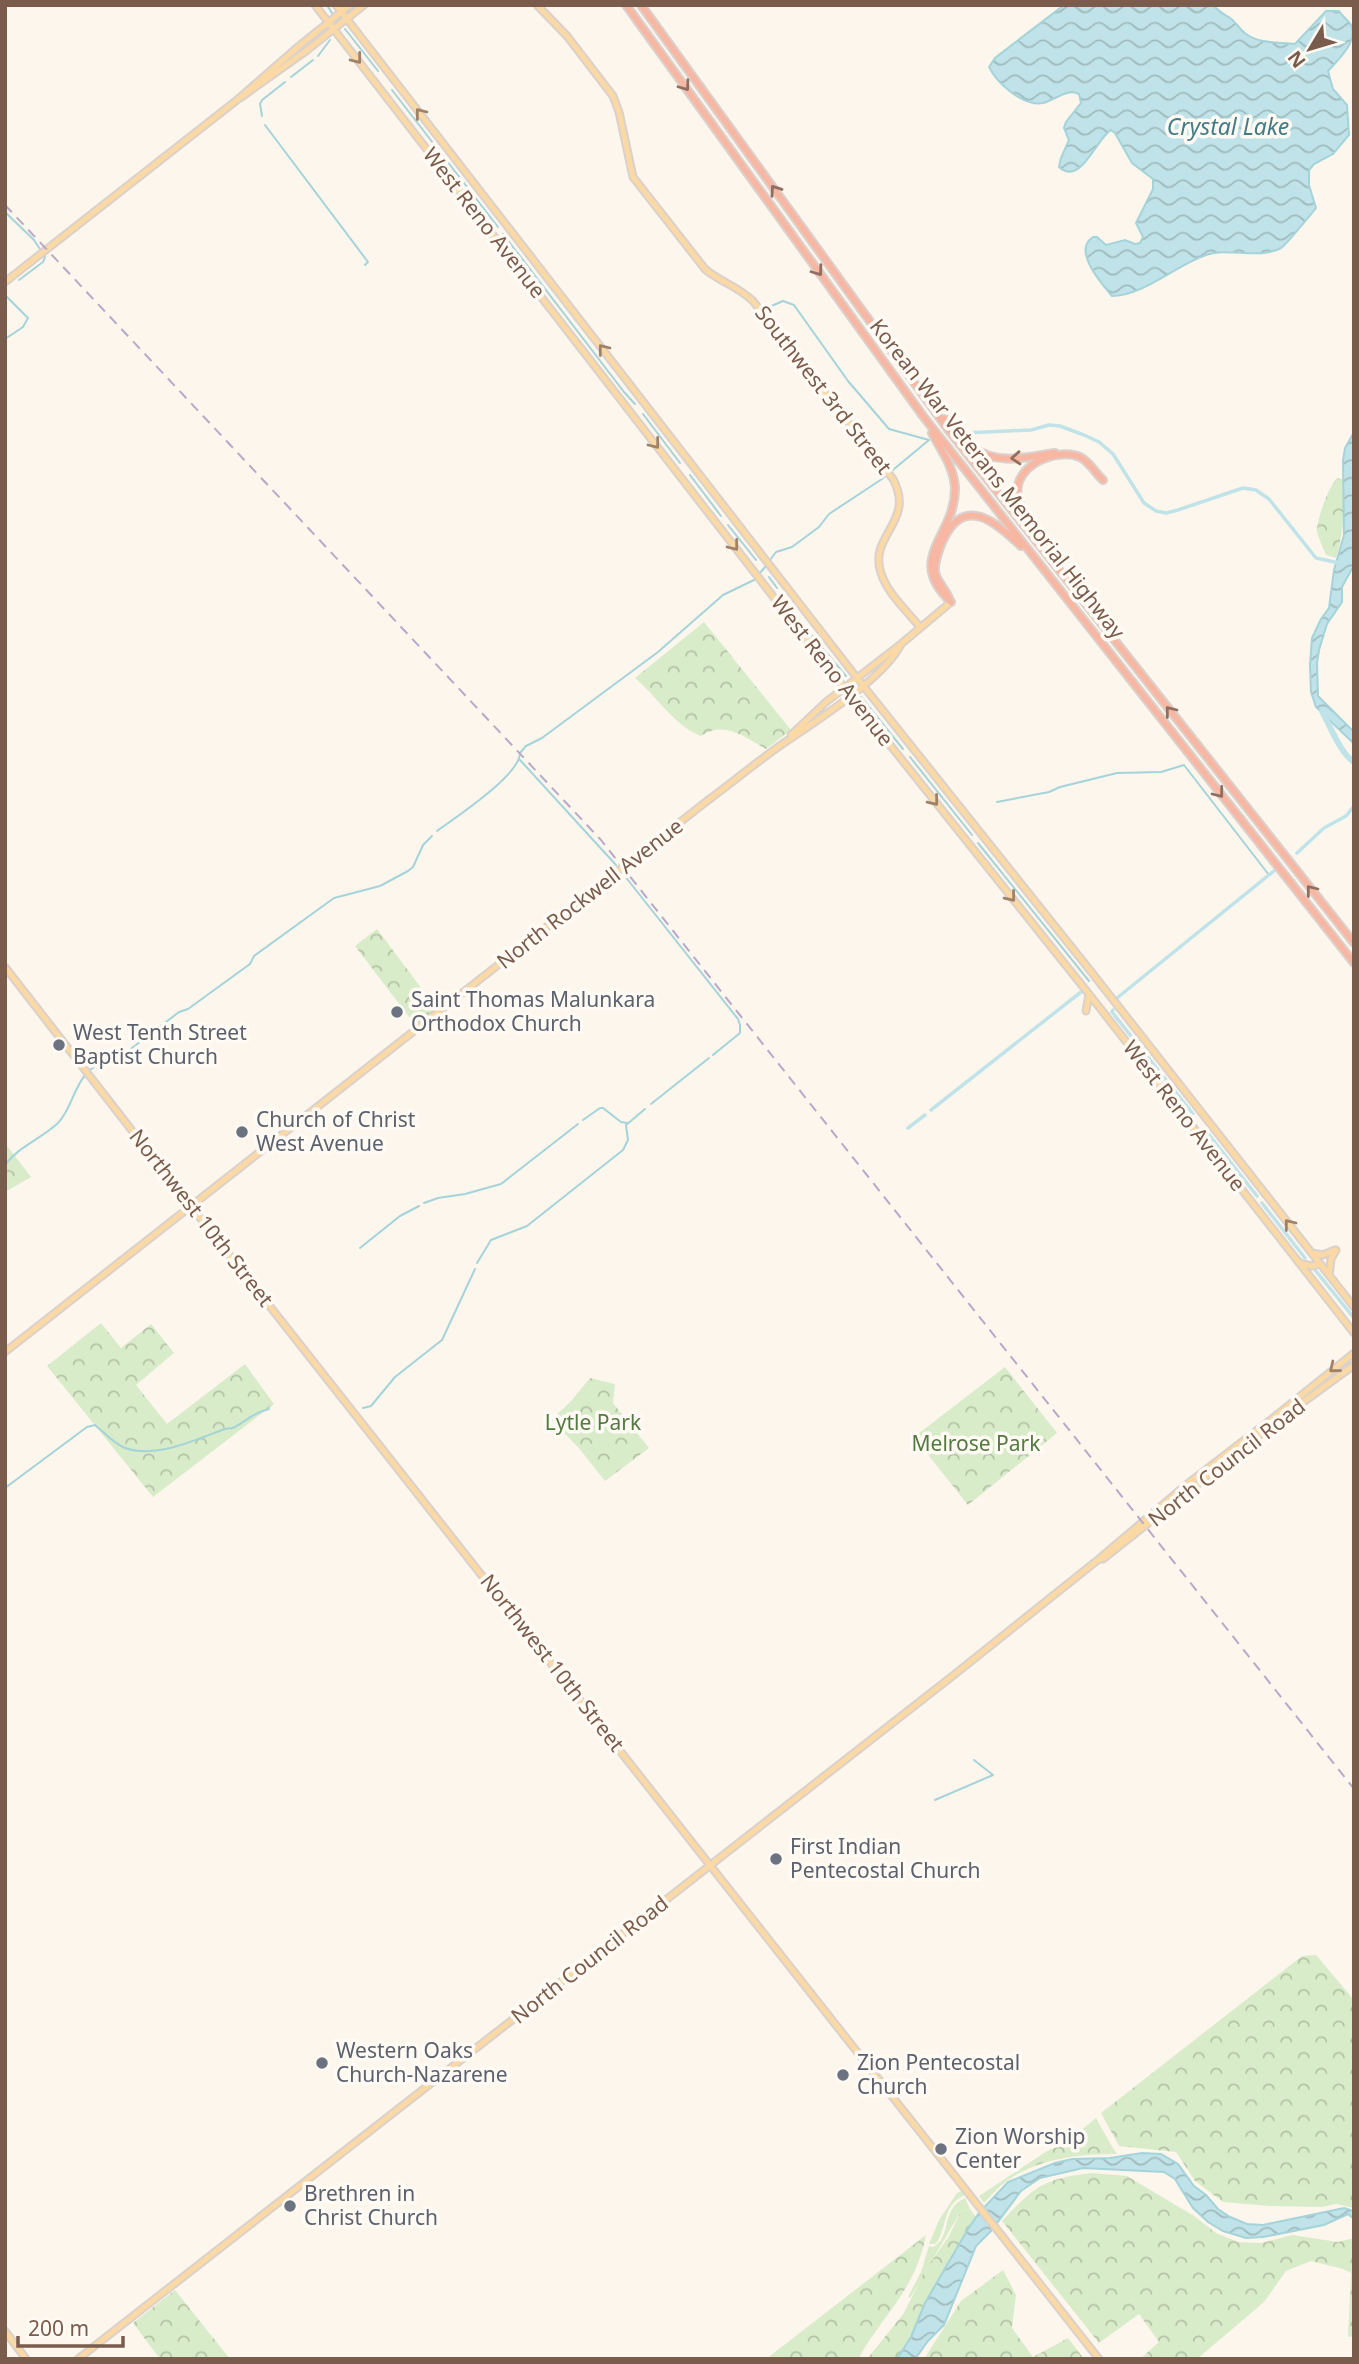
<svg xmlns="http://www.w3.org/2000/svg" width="1359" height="2364" font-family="'Noto Sans',sans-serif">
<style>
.green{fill:#d8ecc9}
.forest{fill:url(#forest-crowns)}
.water{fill:url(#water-waves);stroke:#a5d3da;stroke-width:2}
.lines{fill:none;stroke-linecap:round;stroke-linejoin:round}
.stream{stroke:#a5d3da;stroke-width:2}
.canal{stroke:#bfe3e8;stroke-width:3.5}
.river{stroke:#bfe3e8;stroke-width:6}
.major-casing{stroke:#dad1cd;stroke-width:9}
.highway-casing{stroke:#dad1cd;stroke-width:10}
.major{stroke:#fbd9a5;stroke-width:5}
.highway{stroke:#f7b7a3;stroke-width:6}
.rail{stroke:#b9a8c9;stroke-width:2;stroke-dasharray:10 7;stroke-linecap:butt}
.oneway{stroke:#a18267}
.oneway2{stroke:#936e5e}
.worship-dot{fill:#6b7280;stroke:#fffaf3;stroke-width:2.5}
.labels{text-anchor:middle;stroke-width:7;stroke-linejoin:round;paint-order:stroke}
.street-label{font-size:21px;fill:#7a5c4d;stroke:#fffaf3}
.worship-label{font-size:21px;fill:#5b616d;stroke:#fffaf3;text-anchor:start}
.park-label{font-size:21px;fill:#537a41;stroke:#fffaf3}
.water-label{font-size:23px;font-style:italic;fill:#437c86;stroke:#fffaf3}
</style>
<defs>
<pattern id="forest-crowns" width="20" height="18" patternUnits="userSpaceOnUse" patternTransform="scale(1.75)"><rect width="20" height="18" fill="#d8ecc9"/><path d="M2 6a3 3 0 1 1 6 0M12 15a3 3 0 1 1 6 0" fill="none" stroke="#b4c2a5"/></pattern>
<pattern id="water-waves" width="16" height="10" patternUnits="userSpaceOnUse" patternTransform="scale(1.75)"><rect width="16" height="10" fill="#bfe3e8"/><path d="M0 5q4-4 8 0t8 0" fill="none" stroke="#a0bbbe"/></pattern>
</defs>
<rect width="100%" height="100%" fill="#fdf6ec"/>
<!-- green -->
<path class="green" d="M1096 2118 1111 2145 1073 2147 1064 2144Z
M962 2191 965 2195C944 2204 947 2223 938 2241L935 2244H929L939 2220 957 2193Z
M965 2198 970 2209 961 2211 910 2298 908 2297 921 2272 929 2246 933 2247C953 2237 939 2210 965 2198Z"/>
<!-- forest -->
<path class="forest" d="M1338 478 1343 480C1345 507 1344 531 1336 558L1326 555C1323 548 1319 539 1317 532 1316 522 1329 484 1338 478Z
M704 622 791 730 766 749C744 737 725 720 701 736 673 725 658 697 635 678Z
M377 929 437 1009 416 1026 355 946Z
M5 1143 31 1177 5 1192Z
M101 1323 121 1348 151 1324 174 1353 136 1385 167 1424 245 1364 274 1404 153 1497 47 1366Z
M1005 1367 1057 1433 968 1505 914 1437Z
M590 1378 615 1384 613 1403 649 1448 605 1481 578 1447 551 1420 571 1401Z
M1316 1955 1354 2000V2208L1336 2204 1322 2207 1269 2206 1223 2202 1195 2181 1176 2152 1119 2146 1101 2113 1302 1956Z
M1064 2144 1073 2147 1111 2145 1117 2154C1080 2154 1040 2158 1008 2180 999 2186 992 2195 984 2203L979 2196 1047 2151Z
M1091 2173 1127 2176 1194 2216 1216 2233 1238 2242 1261 2243 1292 2235 1338 2242 1354 2238V2336L1348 2337 1351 2273 1343 2269 1311 2261 1286 2271 1264 2302 1197 2359H1140L1159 2342 1139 2314 1099 2343 1002 2221C1035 2186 1043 2179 1091 2173Z
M970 2209 976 2217 925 2303 911 2337 899 2357 867 2359 904 2313 924 2272 949 2236 961 2211Z
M926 2235C915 2291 884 2313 858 2359H766Z
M1003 2270 1016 2295 1012 2328 1033 2357 1068 2338 1084 2359H924L961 2301Z
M175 2290 230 2359H160L133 2323Z"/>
<!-- water -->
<path class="water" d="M1064 5H1213C1219 12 1224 14 1230 18 1236 22 1240 30 1246 34 1260 44 1278 42 1295 44L1326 11H1339C1342 16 1348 20 1351 25 1359 41 1337 61 1328 71L1333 89 1347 105 1349 135 1333 154 1314 164 1309 170V185L1316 208C1313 212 1284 247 1281 248 1259 260 1229 247 1206 255 1176 265 1143 296 1112 296 1101 283 1072 250 1093 237H1097L1106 245 1125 240 1135 244 1140 243 1143 237 1136 223 1153 189V179L1132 163 1115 133 1111 130C1097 137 1081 187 1059 167L1061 158 1069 140 1064 128 1066 122 1081 103 1079 94C1067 88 1055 100 1043 103 1023 107 997 83 989 67L995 58Z
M1354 432V565L1342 587V602L1327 624 1319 650 1317 663 1318 696 1354 732V744L1316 707 1311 692 1310 665 1312 638 1321 619 1329 608 1334 570 1344 535 1343 460 1345 448Z
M1142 2153 1161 2154 1178 2164 1194 2186 1206 2195 1218 2209 1230 2217 1247 2224 1263 2225 1344 2208 1354 2211V2219L1348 2214 1324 2225 1263 2237 1246 2238 1223 2231 1208 2222 1193 2208 1175 2179 1164 2172 1083 2168 1040 2178 1021 2191 991 2231 976 2246 944 2325 928 2341 915 2359H897L911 2337 925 2303 968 2229 979 2213 1008 2182 1055 2163 1072 2159 1110 2158Z"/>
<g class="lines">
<!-- stream -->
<path class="stream" d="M327 5 332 13
M345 29 378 71
M318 56 330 40
M291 77 313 60
M392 90 498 227
M262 116 260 104 262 100 285 82
M265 125 368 262 365 265
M5 212 34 240 40 249
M503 234 624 392 635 404
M19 280 43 262 45 257
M5 295 28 318 23 327 5 339
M769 307 783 301 794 305 848 381 889 429 929 440 882 479 829 514 819 527 792 547 776 552 770 560
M643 414 680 463
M690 475 721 516
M728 525 756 560
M759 574 767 565
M769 577 777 588
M782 595 797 618 846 676
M861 697 903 749
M910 757 972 835
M520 760 616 865
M997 802 1049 792 1060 787 1117 773 1161 772 1184 765 1269 875
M437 831C456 817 520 775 520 753L526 746 542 738 658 652 723 595 756 579
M978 843 1089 981
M624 875 738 1019 740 1025V1033L713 1055
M90 1070 98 1064 115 1061 179 1012 188 1009 250 964 254 956 334 898 380 886 408 871 413 867 423 845 432 836
M651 1104 709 1058
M583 1120 600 1108H603L621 1122 627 1123
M5 1165C19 1146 41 1139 58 1123 71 1110 73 1089 86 1074
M424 1203 438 1198 465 1194 501 1184 578 1124
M360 1248 400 1216 419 1206
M477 1263 491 1240 527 1226 623 1150 628 1140 626 1125 645 1109
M363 1408 371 1406 395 1377 442 1340 475 1269
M5 1488 87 1427 95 1425C105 1433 113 1443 125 1448 157 1459 196 1439 225 1429 233 1427 228 1430 235 1427 247 1420 255 1412 269 1409
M935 1800 993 1775 974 1760"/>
<!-- canal -->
<path class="canal" d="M964 433 1031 430 1049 425 1060 426 1084 435 1099 442 1113 454 1144 503 1156 511 1166 513 1178 510 1243 488 1256 490 1269 499 1316 558 1339 563
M1297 853 1324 828 1346 816 1354 806
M1117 998 1274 871
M1113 1010 1112 1012 1193 1114
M931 1110 1081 992
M908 1128 925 1115
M1206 1131 1257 1196
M1262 1203 1305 1258
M1315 1270 1354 1318"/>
<!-- river -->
<path class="river" d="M1322 711C1330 726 1341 754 1354 762"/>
<!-- major casing -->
<g class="major-casing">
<path id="major" d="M315 5 827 666 1096 1003 1354 1333
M336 5 857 678 1089 969 1354 1307
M537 5 567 36 613 96 619 112 633 177 705 269C720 282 739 287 753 301L893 479C916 522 868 535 881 573 887 593 907 611 920 627
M240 98 306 51 364 5
M5 282 237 100 299 46 350 5
M791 735 826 702 901 644 951 602
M5 967 179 1191 1099 2359
M1086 1011 1089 994
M1312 1253 1323 1255 1335 1250
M1299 1263 1312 1266 1320 1264
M1329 1275 1331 1259 1336 1250
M5 1352 707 801C732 783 755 763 781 745 813 723 885 678 901 644
M1099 1559H1103L1276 1422 1354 1365
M5 2331 26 2359
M78 2359 950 1678 1099 1559 1186 1485 1273 1418 1354 1353"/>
</g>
<!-- highway casing -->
<g class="highway-casing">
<path id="highway" d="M626 5 923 416 1354 963
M641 5 950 432 1354 943
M945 419C954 428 962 439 972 447 997 466 1027 457 1055 453
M932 433C941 450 954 467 955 488 956 536 904 558 951 602
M1054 557C1043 539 1022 518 1018 497 1012 466 1055 447 1080 457 1090 462 1095 473 1103 480
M950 601C947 590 937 583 935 572 934 561 939 550 943 540 965 493 997 524 1021 546"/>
</g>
<!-- major -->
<use href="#major" class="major"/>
<!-- highway -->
<use href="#highway" class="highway"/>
<!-- rail -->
<path class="rail" d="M5 205 601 840 1354 1789"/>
</g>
<!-- one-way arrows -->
<defs><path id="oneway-chevron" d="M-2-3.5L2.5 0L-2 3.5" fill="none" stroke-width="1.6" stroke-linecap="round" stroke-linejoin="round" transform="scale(1.75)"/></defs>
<g class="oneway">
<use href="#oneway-chevron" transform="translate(357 59) rotate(52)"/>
<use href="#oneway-chevron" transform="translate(420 113) rotate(-128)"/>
<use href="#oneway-chevron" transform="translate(603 349) rotate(-128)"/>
<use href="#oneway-chevron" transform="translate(655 444) rotate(52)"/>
<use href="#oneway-chevron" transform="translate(734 546) rotate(52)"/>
<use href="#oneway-chevron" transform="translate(934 801) rotate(51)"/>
<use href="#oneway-chevron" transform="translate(1011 897) rotate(51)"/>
<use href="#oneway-chevron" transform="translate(1289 1224) rotate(-128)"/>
<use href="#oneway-chevron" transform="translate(1334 1368) rotate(141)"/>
</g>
<g class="oneway2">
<use href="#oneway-chevron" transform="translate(685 86) rotate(54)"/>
<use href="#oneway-chevron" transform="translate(775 190) rotate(-125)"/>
<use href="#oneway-chevron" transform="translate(818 271) rotate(54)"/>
<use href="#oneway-chevron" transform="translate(1016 458) rotate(176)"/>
<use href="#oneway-chevron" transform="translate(1170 711) rotate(-128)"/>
<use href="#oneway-chevron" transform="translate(1219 793) rotate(52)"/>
<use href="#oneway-chevron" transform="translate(1311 890) rotate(-128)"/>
</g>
<!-- markers -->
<g class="worship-dot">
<circle cx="397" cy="1012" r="7"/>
<circle cx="59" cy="1045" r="7"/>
<circle cx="242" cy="1132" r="7"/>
<circle cx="776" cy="1859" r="7"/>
<circle cx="322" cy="2063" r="7"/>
<circle cx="843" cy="2075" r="7"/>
<circle cx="941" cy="2149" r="7"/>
<circle cx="290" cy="2206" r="7"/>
</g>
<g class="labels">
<!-- street labels -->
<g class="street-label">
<text transform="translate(484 223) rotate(52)" y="7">West Reno Avenue</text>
<text transform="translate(823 390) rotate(52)" y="7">Southwest 3rd Street</text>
<text transform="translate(997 479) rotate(52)" y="7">Korean War Veterans Memorial Highway</text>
<text transform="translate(832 671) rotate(52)" y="7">West Reno Avenue</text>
<text transform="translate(590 894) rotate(-38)" y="7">North Rockwell Avenue</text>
<text transform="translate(1184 1116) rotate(52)" y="7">West Reno Avenue</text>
<text transform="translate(201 1218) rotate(52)" y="7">Northwest 10th Street</text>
<text transform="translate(1227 1463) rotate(-38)" y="7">North Council Road</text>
<text transform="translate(552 1663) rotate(52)" y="7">Northwest 10th Street</text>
<text transform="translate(590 1960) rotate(-38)" y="7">North Council Road</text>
</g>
<!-- worship labels -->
<g class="worship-label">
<text x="411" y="1007">Saint Thomas Malunkara<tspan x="411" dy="24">Orthodox Church</tspan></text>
<text x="73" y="1040">West Tenth Street<tspan x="73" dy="24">Baptist Church</tspan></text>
<text x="256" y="1127">Church of Christ<tspan x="256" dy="24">West Avenue</tspan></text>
<text x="790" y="1854">First Indian<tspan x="790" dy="24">Pentecostal Church</tspan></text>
<text x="336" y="2058">Western Oaks<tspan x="336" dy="24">Church-Nazarene</tspan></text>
<text x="857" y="2070">Zion Pentecostal<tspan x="857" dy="24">Church</tspan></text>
<text x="955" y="2144">Zion Worship<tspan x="955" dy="24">Center</tspan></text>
<text x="304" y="2201">Brethren in<tspan x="304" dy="24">Christ Church</tspan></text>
</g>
<!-- park labels -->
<g class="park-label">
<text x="593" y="1430">Lytle Park</text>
<text x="976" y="1451">Melrose Park</text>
</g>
<!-- water labels -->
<g class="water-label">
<text x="1228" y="135">Crystal Lake</text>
</g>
</g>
<!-- border -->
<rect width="1359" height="2364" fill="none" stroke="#7a5c4d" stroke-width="14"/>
<!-- north arrow -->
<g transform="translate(1310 49) rotate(232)" stroke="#fffaf3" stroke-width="5" paint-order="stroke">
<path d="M0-5L12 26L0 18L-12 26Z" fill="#7a5c4d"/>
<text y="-10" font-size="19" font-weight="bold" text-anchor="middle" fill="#7a5c4d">N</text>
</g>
<!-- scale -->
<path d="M18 2336v10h105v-10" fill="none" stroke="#7a5c4d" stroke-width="3.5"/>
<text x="28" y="2336" font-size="21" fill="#7a5c4d" stroke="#fffaf3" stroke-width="5" paint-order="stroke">200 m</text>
</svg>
